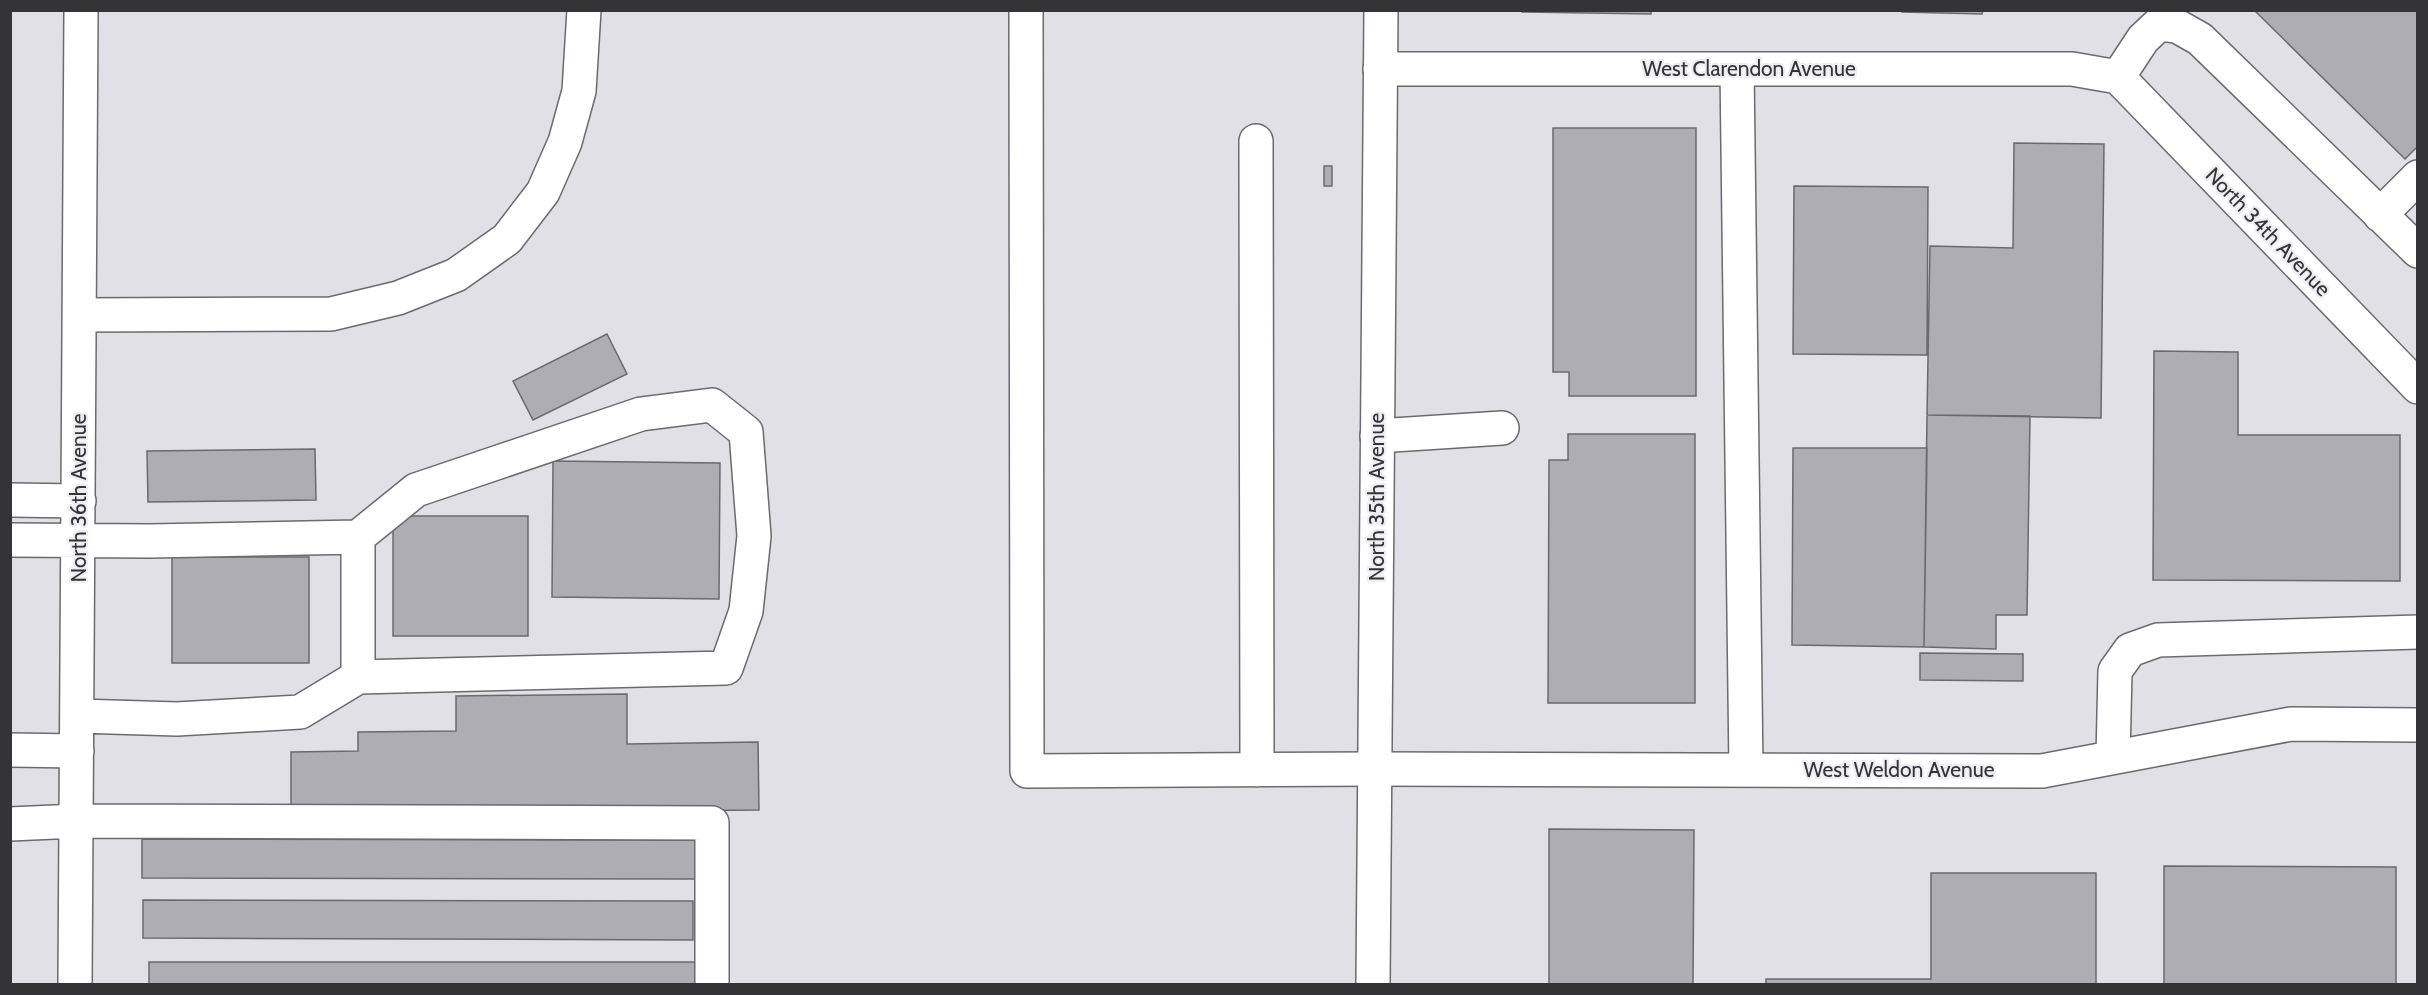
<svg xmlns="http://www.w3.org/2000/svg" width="2428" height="995" font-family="Cabin,sans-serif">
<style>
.building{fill:#adadb3;stroke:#69696f;stroke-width:1.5}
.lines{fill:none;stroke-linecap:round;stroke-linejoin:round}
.minor-casing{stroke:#6b6a70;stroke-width:36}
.major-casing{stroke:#6b6a70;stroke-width:36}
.minor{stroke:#fff;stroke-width:33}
.major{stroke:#fff;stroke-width:33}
.labels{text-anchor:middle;stroke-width:4.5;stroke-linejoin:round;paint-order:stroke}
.street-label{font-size:21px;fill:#343336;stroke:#ededf3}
</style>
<rect width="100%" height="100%" fill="#e0e0e6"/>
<!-- building -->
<path class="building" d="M1522 10H1651V14L1522 12Z
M1902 10H1983L1982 14 1902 12Z
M2254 10H2418V146L2405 159Z
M1553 128H1696V396H1569V372H1553Z
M2014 143 2104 144 2101 418 1927 415 1930 246 2013 248Z
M1324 166H1332V186H1324Z
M1794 186 1928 187 1927 355 1793 354Z
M607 334 627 374 533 420 513 381Z
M2154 351 2238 352V435H2400V581L2153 580Z
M1927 415 2030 416 2027 615H1996V649L1924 647Z
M1568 434H1695V703H1548L1549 460H1568Z
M1793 448H1927L1924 647 1792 645Z
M315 449 316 500 148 502 147 451Z
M553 461 720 463 719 599 552 597Z
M393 516H528V636H393Z
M172 557H309V663H172Z
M1920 653 2023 654V681L1920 680Z
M627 694V744L758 742 759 810 291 814V752L358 751V732L456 731V696Z
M1549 829 1694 830 1693 984H1549Z
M142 839 695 840V879L142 878Z
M2164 866 2396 867V984H2164Z
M1931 873H2096V984H1766V979H1931Z
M143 900 693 901V940L143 938Z
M149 962H696V984H149Z"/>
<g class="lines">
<!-- minor casing -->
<g class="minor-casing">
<path id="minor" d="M1026 10 1027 771 1375 769 2042 771 2291 724 2418 725
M1380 69H2072L2118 77
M1737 69 1746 770
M2118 77 2418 387
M2118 77 2143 39 2159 24 2177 26 2200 39 2418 251
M1256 141 1257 770
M2380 215 2418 177
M80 315 331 314 398 298 456 275 507 239 543 192 565 142 579 91 584 10
M1377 436 1502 428
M10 500 79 501
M358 537 416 490 641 414 712 405 746 432 754 536 746 611 726 668 358 677
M10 540 150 541 358 537V677L300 712 177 719 78 716
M10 750 77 751
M2113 757 2115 671 2130 650 2158 640 2418 632
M10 824 77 821 712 823V984
M75 984 81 10"/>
</g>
<!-- major casing -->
<g class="major-casing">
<path id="major" d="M1373 984 1381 10"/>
</g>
<!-- minor -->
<use href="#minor" class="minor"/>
<!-- major -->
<use href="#major" class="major"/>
</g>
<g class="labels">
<!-- street labels -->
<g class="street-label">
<text x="1749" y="76">West Clarendon Avenue</text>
<text transform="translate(2268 232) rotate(46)" y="7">North 34th Avenue</text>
<text transform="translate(1377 497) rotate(-90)" y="7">North 35th Avenue</text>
<text transform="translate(79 498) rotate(-90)" y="7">North 36th Avenue</text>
<text x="1899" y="777">West Weldon Avenue</text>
</g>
</g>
<!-- border -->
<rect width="2428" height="995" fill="none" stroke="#343336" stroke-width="24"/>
</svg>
